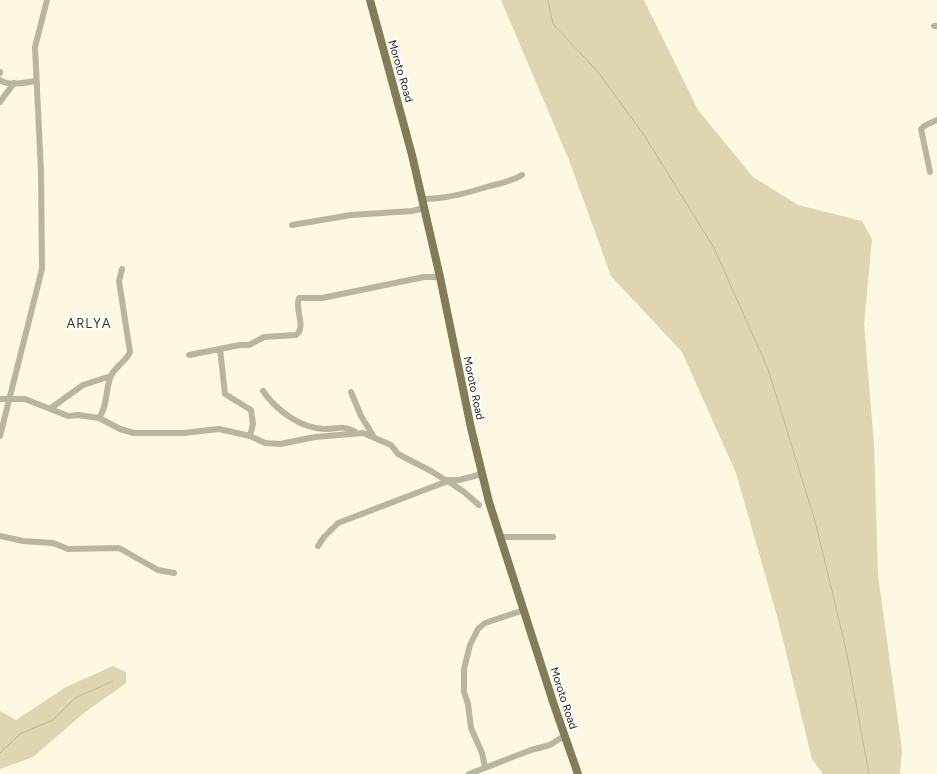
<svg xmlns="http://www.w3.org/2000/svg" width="937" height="774" font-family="Figtree,sans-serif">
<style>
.green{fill:#ddd6b0}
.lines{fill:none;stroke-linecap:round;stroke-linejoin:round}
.stream{stroke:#c0b88c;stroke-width:1}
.minor{stroke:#b8b5a1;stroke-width:6}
.major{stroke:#837c59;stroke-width:8}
.labels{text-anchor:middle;stroke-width:4;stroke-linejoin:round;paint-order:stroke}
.street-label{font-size:11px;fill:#1d1b13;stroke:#fff}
.quarter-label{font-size:13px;letter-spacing:1px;fill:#3a3725;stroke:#fff}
</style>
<rect width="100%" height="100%" fill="#fcf8e1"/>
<!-- green -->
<path class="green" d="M501 0H644L698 110 753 177 798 205 862 221 872 239 864 324 874 444 878 575 902 750 900 774H823L812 759 777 616 736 473 682 352 611 276 569 160Z
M113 666 126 672V683L84 713 33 757 0 769V711L16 720 66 687Z"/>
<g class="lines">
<!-- stream -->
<path class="stream" d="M548 0 553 24 598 72 644 135 714 248 768 369 815 521 846 649 869 774
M0 753 20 734 53 720 75 698 113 681"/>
<!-- minor -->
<path class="minor" d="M934 26H937
M0 72V73
M0 80C9 87 26 82 36 81
M0 102 14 83
M930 172 921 129 924 126 937 120
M422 199C446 199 467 193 490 186 502 183 512 181 522 175
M292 225 351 215 412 211 424 208
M220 349 225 394 251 410 253 424 250 436
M189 355 240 345H249L264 337 296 335C307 327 294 309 299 298H322L424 277H440
M263 391C276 410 300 428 324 429 339 429 338 425 354 431
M351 392 361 416 374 437
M0 399H25L68 416 78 415 99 418 120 429 134 433H184L219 429 250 436 265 443 280 444 315 437 363 433 391 445 398 454 431 471 445 480H459L482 474
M51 408 83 385 111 376
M99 418C108 405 105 390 111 376 115 366 126 362 130 352L119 281 122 269
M0 436 42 269 41 172 35 47 47 0
M0 536 23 541 53 543 68 549 119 548 158 570 174 573
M501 537H553
M318 546 324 537 338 523 448 481 464 492 479 505
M485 767 482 753 471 728 468 704 464 692V669L470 645 478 629 485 623 524 610
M469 774 531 750 550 745 564 736"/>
<!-- major -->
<path class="major" d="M370 0 412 155 440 277 471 428 489 502 554 705 578 774"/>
</g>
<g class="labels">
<!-- street labels -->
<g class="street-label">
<text transform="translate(401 71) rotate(74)" y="4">Moroto Road</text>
<text transform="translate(474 388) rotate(78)" y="4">Moroto Road</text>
<text transform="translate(564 698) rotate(72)" y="4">Moroto Road</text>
</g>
<!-- quarter labels -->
<g class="quarter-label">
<text x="89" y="328">ARLYA</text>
</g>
</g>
</svg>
